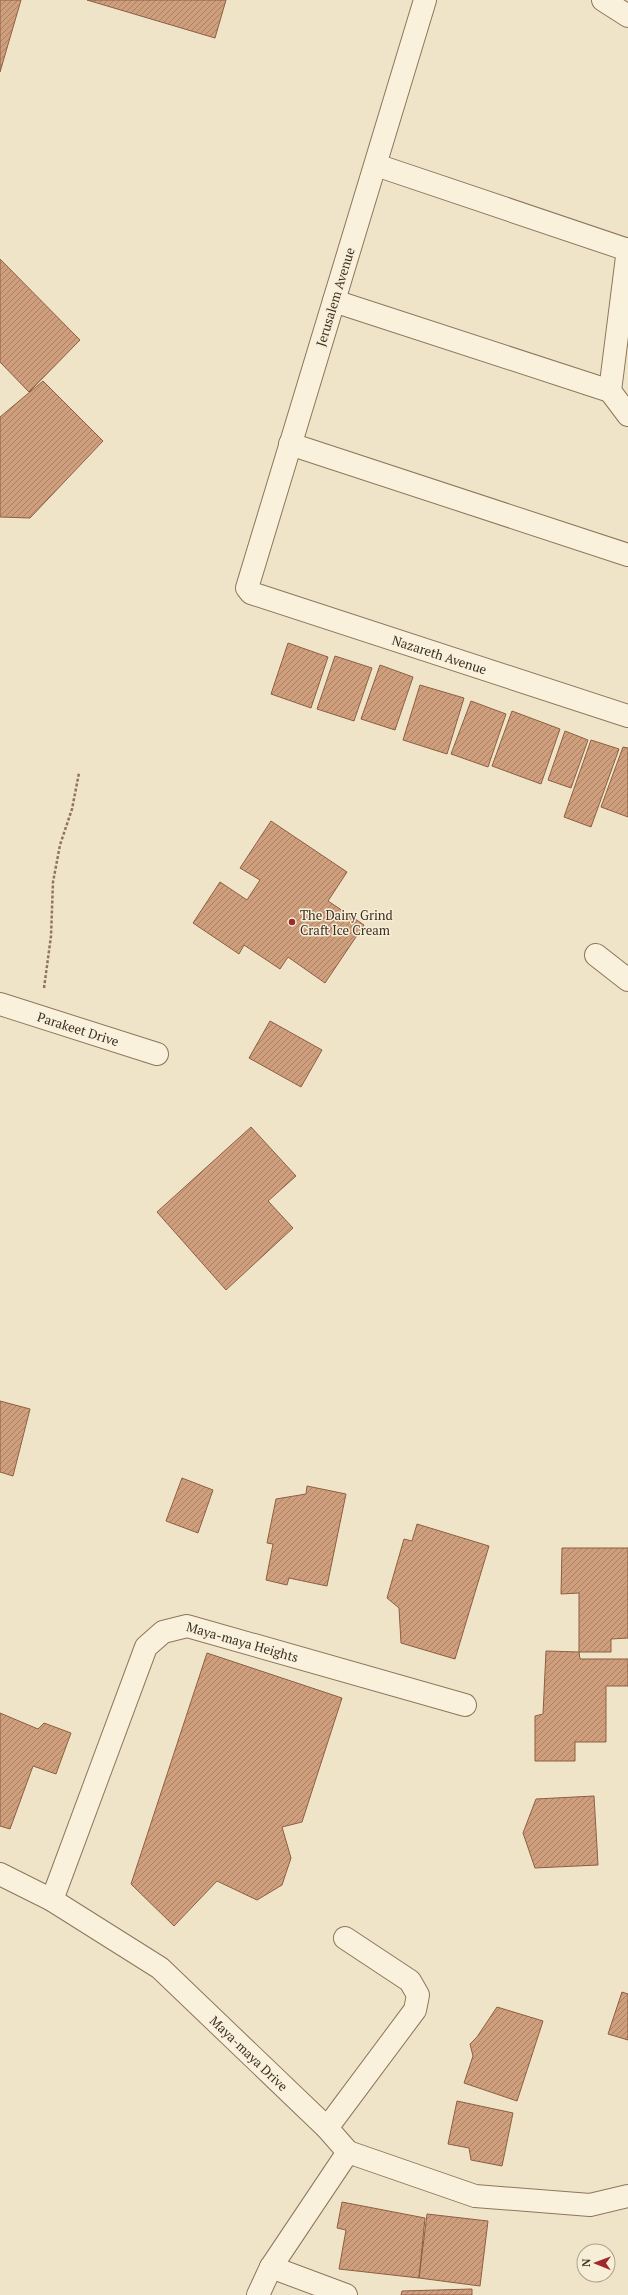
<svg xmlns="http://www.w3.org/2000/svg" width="628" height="2295" font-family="'PT Serif',serif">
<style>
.building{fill:url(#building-hatch);stroke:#8d5f41}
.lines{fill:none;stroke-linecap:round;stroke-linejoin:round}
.minor-casing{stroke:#8d765c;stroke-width:24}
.path{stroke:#8d765c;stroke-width:2.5;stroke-dasharray:3 2;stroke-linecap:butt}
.minor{stroke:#faf1dc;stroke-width:22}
.poi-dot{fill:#9e2a2b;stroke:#f7eed8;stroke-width:1.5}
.labels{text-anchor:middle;stroke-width:3;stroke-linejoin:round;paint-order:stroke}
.street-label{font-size:13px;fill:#3d2e20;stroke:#f7eed8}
.poi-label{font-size:13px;fill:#3d2e20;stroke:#f7eed8;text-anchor:start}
</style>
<defs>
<pattern id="building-hatch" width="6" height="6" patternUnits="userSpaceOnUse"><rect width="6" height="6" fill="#cf9f7d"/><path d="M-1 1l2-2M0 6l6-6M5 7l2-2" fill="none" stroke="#a98266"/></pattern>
</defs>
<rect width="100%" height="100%" fill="#f0e4c8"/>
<!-- building -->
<path class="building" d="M0 0H21L0 72Z
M87 0H226L215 38Z
M0 259 80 340 29 392 0 362Z
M43 381 103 441 30 518 0 517V417Z
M288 643 328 657 311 708 271 694Z
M335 656 372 668 354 721 317 709Z
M380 665 413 677 395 730 361 719Z
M420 685 464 698 447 754 403 740Z
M471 701 506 714 488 767 451 754Z
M512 711 560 729 541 784 492 766Z
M565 731 588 740 571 788 548 780Z
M591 740 619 749 591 827 564 817Z
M623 747 628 748V817L601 807Z
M271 821 347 872 328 901 364 925 325 983 288 957 280 969 244 945 239 954 193 923 220 882 247 900 260 880 240 868Z
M270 1021 322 1050 301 1087 249 1058Z
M251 1127 296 1176 268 1201 293 1228 226 1290 157 1212Z
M0 1401 30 1409 13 1476 0 1472Z
M182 1478 213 1490 198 1533 166 1521Z
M307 1486 346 1494 327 1586 289 1578 287 1585 266 1580 273 1544 267 1543 276 1499 306 1494Z
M417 1524 489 1546 455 1659 401 1643 399 1608 387 1598 404 1539 412 1541Z
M562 1548H628V1638L611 1639V1652H579V1593L561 1594Z
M546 1651 579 1652 580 1659H628V1686H606V1742H575V1761H535V1716L543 1714Z
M207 1653 342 1698 302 1822 282 1827 291 1858 282 1885 257 1900 217 1881 174 1926 131 1884Z
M0 1713 38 1729 44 1723 71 1733 56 1774 33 1766 10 1829 0 1826Z
M594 1796 598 1865 535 1868 523 1833 536 1799Z
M622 1992 628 1994V2040L608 2034Z
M497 2007 543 2021 517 2101 464 2083 473 2056 470 2044 477 2037Z
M457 2101 513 2113 502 2166 471 2160 469 2148 448 2144Z
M342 2202 425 2218 419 2278 339 2269 346 2230 337 2228Z
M427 2214 488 2221 480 2286 419 2278Z
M472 2289V2295H401L402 2291Z"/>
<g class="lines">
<!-- minor casing -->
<g class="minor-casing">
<g id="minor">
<path id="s1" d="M425 0 247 588 251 593 628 716"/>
<path d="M603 0 628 16"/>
<path d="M376 165 628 250"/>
<path d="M628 249 610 391 628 415"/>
<path d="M334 301 610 391"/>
<path d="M290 444 628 555"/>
<path d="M596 955 628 980"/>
<path id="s2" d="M0 1004 157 1054"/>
<path id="s3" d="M0 1874 52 1900 160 1968 327 2128 348 2152"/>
<path id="s4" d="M52 1900 146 1647 163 1632 187 1626 465 1705"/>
<path d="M327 2128 415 2010 418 1995 410 1981 345 1938"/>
<path d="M348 2152 475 2196 590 2205 628 2196"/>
<path d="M271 2267 346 2295"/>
<path d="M258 2295 271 2267 348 2152"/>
</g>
</g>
<!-- path -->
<path class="path" d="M44 988 51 936 53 882 60 845 72 809 79 773"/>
<!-- minor -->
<use href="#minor" class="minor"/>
</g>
<!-- markers -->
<circle class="poi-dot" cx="292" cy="922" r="4"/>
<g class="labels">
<!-- street labels -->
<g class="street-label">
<text transform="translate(335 297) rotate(-73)" y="5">Jerusalem Avenue</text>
<text dy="5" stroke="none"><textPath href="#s1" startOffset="819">Nazareth Avenue</textPath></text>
<text dy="5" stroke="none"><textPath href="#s2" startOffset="82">Parakeet Drive</textPath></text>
<text dy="5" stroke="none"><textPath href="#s4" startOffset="375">Maya-maya Heights</textPath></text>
<text dy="5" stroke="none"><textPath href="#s3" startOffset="309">Maya-maya Drive</textPath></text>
</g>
<!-- poi labels -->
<g class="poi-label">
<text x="300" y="920">The Dairy Grind<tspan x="300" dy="15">Craft Ice Cream</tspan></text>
</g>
</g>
<!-- north arrow -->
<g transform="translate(596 2263) rotate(271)"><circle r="19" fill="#f7eed8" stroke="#ada18e"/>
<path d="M0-3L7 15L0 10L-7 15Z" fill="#9e2a2b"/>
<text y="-6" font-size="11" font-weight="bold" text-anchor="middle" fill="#3d2e20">N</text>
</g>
</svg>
